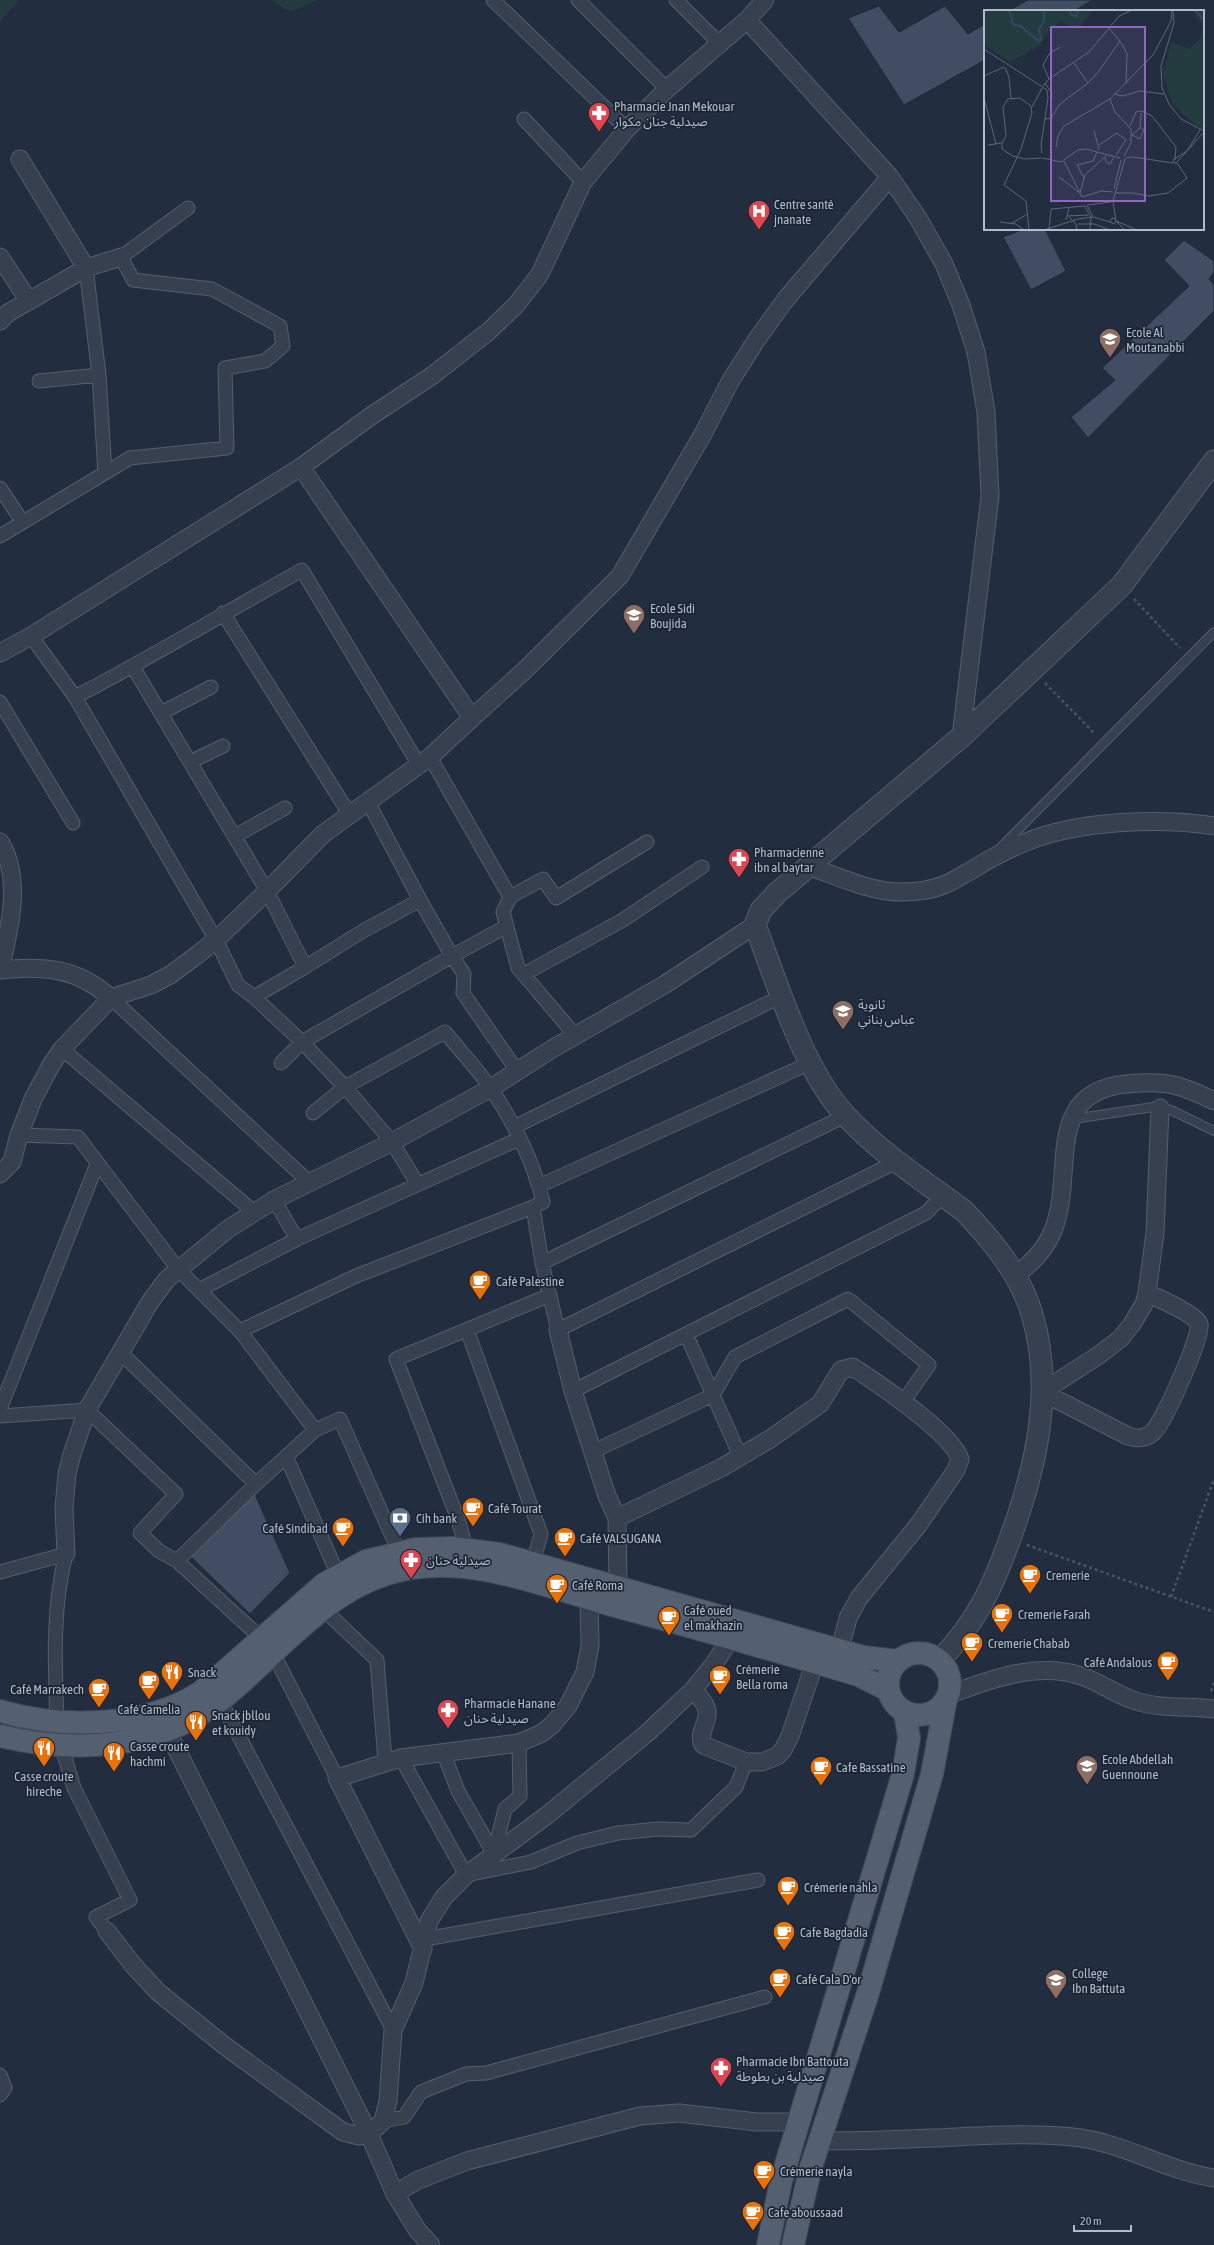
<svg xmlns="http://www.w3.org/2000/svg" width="1214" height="2245" font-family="'Asap Condensed','Noto Sans Arabic',sans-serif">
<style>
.green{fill:#243c40}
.building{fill:#414d62;stroke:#1d2736}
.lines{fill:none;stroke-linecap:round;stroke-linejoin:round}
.service-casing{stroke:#545e6d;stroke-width:10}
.pedestrian-casing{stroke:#545e6d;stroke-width:15}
.minor-casing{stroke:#545e6d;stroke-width:19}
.tertiary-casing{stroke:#545e6d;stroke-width:23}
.primary-casing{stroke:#3f4958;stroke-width:24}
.path{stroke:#42595d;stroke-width:2.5;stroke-dasharray:3 3;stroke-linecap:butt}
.service{stroke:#36404f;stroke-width:8}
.pedestrian{stroke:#36404f;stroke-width:13}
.minor{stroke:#36404f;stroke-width:17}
.tertiary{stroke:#36404f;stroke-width:21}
.primary{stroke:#545f6f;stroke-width:22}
.labels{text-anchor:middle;stroke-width:3.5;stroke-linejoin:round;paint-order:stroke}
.poi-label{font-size:13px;fill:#b2bbca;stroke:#1b2534;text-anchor:start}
.inset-river{fill:none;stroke:#334666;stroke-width:2}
.inset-road{fill:none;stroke:#5c6677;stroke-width:1}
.view{fill:#9165c3;fill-opacity:0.15;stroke:#9165c3;stroke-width:2}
.inset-edge{fill:none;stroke:#b2bbca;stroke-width:2}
</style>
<rect width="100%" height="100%" fill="#222e3f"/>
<!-- green -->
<path class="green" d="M0 0H19L0 21Z
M271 0H317L291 12Z"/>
<!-- building -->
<path class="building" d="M1028 0H1090L1091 1 1074 11H1008Z
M879 6 899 32 945 6 968 34 985 24V60L904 105 848 18Z
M1024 229H1045L1066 271 1031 290 1003 237Z
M1184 240 1214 261V272L1209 279 1214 285V311L1088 438 1071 417 1115 380 1102 368 1189 286 1164 260Z
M254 1492 290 1573 250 1614 191 1557Z"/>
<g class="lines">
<!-- service casing -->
<g class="service-casing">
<path id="service" d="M1001 847 1214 632
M1073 1119 1153 1107 1171 1110 1214 1131"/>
</g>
<!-- pedestrian casing -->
<g class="pedestrian-casing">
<path id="pedestrian" d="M493 0 627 129
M578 0 667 89
M676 0 719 43
M524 119 583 182
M86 268 99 375 105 473
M39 381 99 375
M0 488 22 521
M0 536 130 458 227 448 225 368 265 361 283 346 280 326 212 289 133 280 121 257 188 208
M223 613 350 815
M31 636 75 697 216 940 238 985 254 997 302 1042 345 1087 392 1142 417 1183
M133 667 267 891 305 967 363 931 420 900 452 956 302 1042 281 1063
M75 697C152 657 226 612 302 570L419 765
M0 702 73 823
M161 713 211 687
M430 757 510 897 503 912 518 968 575 1035
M190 762 223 746
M368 802 420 900
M235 836 285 808
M510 897 543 879 556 898 647 842
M507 926 452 956 464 974 463 993 518 1072
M524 974 623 920 702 867
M254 997 305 967
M111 998 310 1183
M62 1049 254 1212
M313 1113 345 1087 445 1032C460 1051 478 1069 491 1089 514 1122 534 1163 543 1202L533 1207 542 1263 558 1330 898 1161
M514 1127 782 996
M19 1135 78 1137 178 1269 240 1331 315 1430 256 1484 177 1561 262 1639 273 1653 337 1778
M539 1186 810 1063
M274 1200 297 1239
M542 1263 845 1116
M199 1290 297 1239 519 1139
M467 1330 541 1534 533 1563
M240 1331 356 1276 533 1207
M686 1334 740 1456
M121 1353 256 1484
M573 1391 926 1213 943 1195
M0 1409 97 1164
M0 1416 87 1410 176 1494 140 1533 159 1551 177 1561
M315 1430 340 1419 399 1552
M594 1451 713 1395 735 1357 848 1299 929 1365 903 1402
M286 1456 338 1575
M466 1549 458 1519 396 1359 550 1295
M0 1572 66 1554C52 1608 55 1665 57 1720
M322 1608 377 1660 385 1761
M220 1700 393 2030
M61 1744 74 1788 130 1900 96 1917 107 1931
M443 1752 458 1791 494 1854
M401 1758 466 1875 531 1862 577 1843 618 1833 658 1829 691 1830 736 1787 746 1762
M494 1854 505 1809 520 1796 519 1743
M425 1939 758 1880
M0 2075 5 2088 0 2095
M383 2121 404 2117 421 2092 466 2074 486 2073 765 1997"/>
</g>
<!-- minor casing -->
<g class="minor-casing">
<path id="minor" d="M747 20 765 0
M20 159 86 268
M0 257 29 301
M0 321 8 313 86 268 121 257
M301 467 472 718 526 669 620 576 703 434 731 380 757 339 786 299 890 177
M0 653 31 636 301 467 371 416 433 375 489 331 516 305 540 274 583 182 627 129 667 89 747 20 890 177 918 218 944 264 961 305 976 352 986 412 990 496 961 737
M0 842C23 879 9 931 0 970
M808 866C837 876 870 892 901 892 915 892 933 890 946 884 956 880 966 873 975 868 991 858 1008 849 1026 842 1076 821 1160 817 1214 826
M0 970C44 965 77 968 111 998
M0 1174 12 1162 19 1135 33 1099 51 1065 62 1049 111 998 151 985 170 975 193 958 216 940 267 891 323 834 430 757 472 718
M1014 1276C1033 1263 1048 1247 1055 1225 1074 1169 1044 1092 1126 1084 1165 1080 1180 1084 1214 1101
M1147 1293C1158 1298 1195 1314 1199 1324 1203 1335 1163 1423 1153 1432 1146 1439 1138 1439 1128 1436L1042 1392 1099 1355 1121 1338 1132 1324 1144 1304 1147 1293 1155 1233 1160 1108
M558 1330 573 1391 607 1496 617 1518 618 1587
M617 1518 721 1468 770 1439 820 1404 841 1370 853 1367C878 1384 951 1432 960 1459L956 1470 919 1524 859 1598 848 1618 840 1649
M66 1554 64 1508 67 1474 72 1454 87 1410 150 1302 167 1279 228 1229 274 1200 392 1142 491 1088 552 1049 664 985 755 925
M693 1690C697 1695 703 1700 705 1705 713 1719 696 1732 703 1745L746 1762H762L777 1756 783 1750 790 1736 815 1662
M948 1695C989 1680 1037 1661 1081 1676 1100 1682 1116 1695 1136 1701 1161 1709 1188 1706 1214 1709
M167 1730 369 2134 395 2194 416 2181 467 2161 640 2116 679 2113 757 2122H798
M107 1931 133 1965 158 1992 225 2046 343 2132 359 2136 369 2134 383 2121 388 2101 393 2030 414 1983 429 1921 444 1897 466 1875 546 1816 646 1734 693 1690 714 1664 731 1638
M423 1949 337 1778 401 1758 519 1743 542 1733 552 1725 568 1706 585 1672 590 1646 589 1598
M818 2141C857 2141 895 2140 933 2138 982 2136 1032 2132 1081 2138 1127 2145 1168 2171 1214 2178
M395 2194 418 2231 431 2245"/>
</g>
<!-- tertiary casing -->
<g class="tertiary-casing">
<path id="tertiary" d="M939 1661C978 1621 994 1584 1012 1533 1037 1463 1054 1388 1032 1314 1020 1274 992 1240 964 1211 924 1181 880 1153 846 1116 803 1070 777 983 755 925L761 910 777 893 961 737 1122 585 1214 461"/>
</g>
<!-- primary casing -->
<g class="primary-casing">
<path id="primary" d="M888 1684a31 31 0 1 1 62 0a31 31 0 1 1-62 0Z
M0 1711C63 1729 145 1728 201 1692L324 1584 366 1561 416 1549 452 1548 500 1554 864 1657 898 1661
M0 1736C74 1754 157 1749 218 1702 243 1683 265 1660 288 1639 322 1608 355 1580 402 1570 473 1555 544 1586 611 1605 694 1627 776 1651 858 1675L888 1690
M768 2245 781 2181 903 1774 909 1738 905 1712
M793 2245 810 2170 868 1993 932 1774 946 1699"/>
</g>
<!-- path -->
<path class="path" d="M1134 599 1180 648
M1045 683 1095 734
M1027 1545 1214 1612
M1171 1597 1214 1479
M1211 1691 1214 1683"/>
<!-- service -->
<use href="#service" class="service"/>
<!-- pedestrian -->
<use href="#pedestrian" class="pedestrian"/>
<!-- minor -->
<use href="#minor" class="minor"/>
<!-- tertiary -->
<use href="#tertiary" class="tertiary"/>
<!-- primary -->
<use href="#primary" class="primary"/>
</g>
<!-- icons -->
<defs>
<g id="pharmacy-pin" transform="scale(1.15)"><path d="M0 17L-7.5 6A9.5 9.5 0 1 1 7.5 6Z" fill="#e0444e" stroke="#1b2534"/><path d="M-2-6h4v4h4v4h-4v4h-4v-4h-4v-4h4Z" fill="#fff"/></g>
<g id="hospital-pin" transform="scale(1.15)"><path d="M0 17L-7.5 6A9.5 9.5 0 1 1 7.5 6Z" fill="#e0444e" stroke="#1b2534"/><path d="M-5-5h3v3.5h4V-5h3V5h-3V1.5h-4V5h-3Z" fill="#fff"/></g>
<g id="school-pin" transform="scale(1.15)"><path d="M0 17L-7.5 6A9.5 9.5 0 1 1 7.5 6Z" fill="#8d6e63" stroke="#1b2534"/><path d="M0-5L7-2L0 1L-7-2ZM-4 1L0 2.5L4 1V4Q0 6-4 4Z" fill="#fff"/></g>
<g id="cafe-pin" transform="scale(1.15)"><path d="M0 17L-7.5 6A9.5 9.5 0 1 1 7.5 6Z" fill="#e8710a" stroke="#1b2534"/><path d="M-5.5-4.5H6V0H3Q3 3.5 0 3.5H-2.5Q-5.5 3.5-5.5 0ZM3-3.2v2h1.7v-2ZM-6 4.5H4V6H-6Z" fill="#fff"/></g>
<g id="bank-pin" transform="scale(1.15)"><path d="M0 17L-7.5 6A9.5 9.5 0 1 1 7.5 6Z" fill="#5c6f8a" stroke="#1b2534"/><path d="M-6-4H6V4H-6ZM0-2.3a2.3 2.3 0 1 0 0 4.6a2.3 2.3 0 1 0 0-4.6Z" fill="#fff"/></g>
<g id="restaurant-pin" transform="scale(1.15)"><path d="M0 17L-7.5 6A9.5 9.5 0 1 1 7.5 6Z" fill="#e8710a" stroke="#1b2534"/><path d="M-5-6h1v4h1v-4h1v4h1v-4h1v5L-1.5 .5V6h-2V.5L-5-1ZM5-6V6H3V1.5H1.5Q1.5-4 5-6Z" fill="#fff"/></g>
</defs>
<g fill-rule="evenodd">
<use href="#pharmacy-pin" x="599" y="113"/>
<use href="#hospital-pin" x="759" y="211"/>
<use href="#school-pin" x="1110" y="339"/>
<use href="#school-pin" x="634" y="615"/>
<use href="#pharmacy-pin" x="739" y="859"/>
<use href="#school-pin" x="843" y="1011"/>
<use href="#cafe-pin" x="480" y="1281"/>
<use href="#cafe-pin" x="473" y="1508"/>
<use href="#bank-pin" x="400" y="1518"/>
<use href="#cafe-pin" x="343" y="1528"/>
<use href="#cafe-pin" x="565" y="1538"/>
<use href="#pharmacy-pin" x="411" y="1560"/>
<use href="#cafe-pin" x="1030" y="1575"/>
<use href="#cafe-pin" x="557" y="1585"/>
<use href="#cafe-pin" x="1002" y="1614"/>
<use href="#cafe-pin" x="669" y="1617"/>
<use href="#cafe-pin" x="972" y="1643"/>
<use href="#cafe-pin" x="1168" y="1662"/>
<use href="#restaurant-pin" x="172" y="1672"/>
<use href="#cafe-pin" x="720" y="1676"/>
<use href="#cafe-pin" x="149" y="1681"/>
<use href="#cafe-pin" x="99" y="1689"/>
<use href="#pharmacy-pin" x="448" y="1710"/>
<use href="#restaurant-pin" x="196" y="1722"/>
<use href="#restaurant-pin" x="44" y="1748"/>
<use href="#restaurant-pin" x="114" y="1753"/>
<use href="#school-pin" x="1087" y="1766"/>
<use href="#cafe-pin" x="821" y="1767"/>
<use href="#cafe-pin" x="788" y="1887"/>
<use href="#cafe-pin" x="784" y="1932"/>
<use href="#cafe-pin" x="780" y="1979"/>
<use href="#school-pin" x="1056" y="1980"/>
<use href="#pharmacy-pin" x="721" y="2068"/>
<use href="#cafe-pin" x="764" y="2171"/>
<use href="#cafe-pin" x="753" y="2212"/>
</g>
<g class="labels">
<!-- poi labels -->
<g class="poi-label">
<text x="614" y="111">Pharmacie Jnan Mekouar<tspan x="614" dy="15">صيدلية جنان مكوار</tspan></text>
<text x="774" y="209">Centre santé<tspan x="774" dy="15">jnanate</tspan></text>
<text x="1126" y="337">Ecole Al<tspan x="1126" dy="15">Moutanabbi</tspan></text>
<text x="650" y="613">Ecole Sidi<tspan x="650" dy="15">Boujida</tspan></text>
<text x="754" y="857">Pharmacienne<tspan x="754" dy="15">ibn al baytar</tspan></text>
<text x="858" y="1009">ثانوية<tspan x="858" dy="15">عباس بناني</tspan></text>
<text x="496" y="1286">Café Palestine</text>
<text x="488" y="1513">Café Tourat</text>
<text x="416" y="1523">Cih bank</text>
<text x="328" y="1533" text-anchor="end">Café Sindibad</text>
<text x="580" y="1543">Café VALSUGANA</text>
<text x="426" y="1565">صيدلية حنان</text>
<text x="1046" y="1580">Cremerie</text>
<text x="572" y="1590">Café Roma</text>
<text x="684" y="1615">Café oued<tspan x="684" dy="15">el makhazin</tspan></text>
<text x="1018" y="1619">Cremerie Farah</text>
<text x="988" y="1648">Cremerie Chabab</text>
<text x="1152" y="1667" text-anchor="end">Café Andalous</text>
<text x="736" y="1674">Crémerie<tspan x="736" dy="15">Bella roma</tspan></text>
<text x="188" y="1677">Snack</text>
<text x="84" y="1694" text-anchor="end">Café Marrakech</text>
<text x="464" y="1708">Pharmacie Hanane<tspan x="464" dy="15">صيدلية حنان</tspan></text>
<text x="149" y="1714" text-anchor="middle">Café Camelia</text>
<text x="212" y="1720">Snack jbllou<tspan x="212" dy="15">et kouidy</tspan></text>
<text x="130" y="1751">Casse croute<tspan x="130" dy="15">hachmi</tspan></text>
<text x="1102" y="1764">Ecole Abdellah<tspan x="1102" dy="15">Guennoune</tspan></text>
<text x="836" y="1772">Cafe Bassatine</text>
<text x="44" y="1781" text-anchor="middle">Casse croute<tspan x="44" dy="15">hireche</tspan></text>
<text x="804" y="1892">Crémerie nahla</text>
<text x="800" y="1937">Cafe Bagdadia</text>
<text x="1072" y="1978">College<tspan x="1072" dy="15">Ibn Battuta</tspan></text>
<text x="796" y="1984">Café Cala D'or</text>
<text x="736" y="2066">Pharmacie Ibn Battouta<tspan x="736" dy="15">صيدلية بن بطوطة</tspan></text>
<text x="780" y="2176">Crémerie nayla</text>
<text x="768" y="2217">Cafe aboussaad</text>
</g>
</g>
<!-- overview -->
<g transform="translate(984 10)">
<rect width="220" height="220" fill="#222e3f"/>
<path d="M0 0H109L97 15 90 18 76 11 63 23 56 35 26 52 0 34ZM209 0H220V118L213 116 189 95 179 65 187 32 206 39 216 29 219 17Z" fill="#243c40"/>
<path class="inset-river" d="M25 0 29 14 38 17 54 31 57 30 55 19 60 11V0M85 0 88 5 93 6 94 0M211 0 220 10"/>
<path class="inset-road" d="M189 1 190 13 177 56 178 78 185 94 197 109 220 121M125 18 135 6 148 0M0 39 63 80 64 88 57 135 58 143M90 53 104 73 115 61 136 31M21 57 25 67 27 88M0 66 20 57M65 69 59 55 65 44 76 37M61 73 68 84 67 92M59 76 65 69 105 42 125 18 138 34 143 44 142 74M130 84 139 86 156 81 180 84M0 88 12 134M48 97 58 78M61 109 67 108 76 94 104 73M146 116 152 102 158 101 168 106 192 137 191 150M156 117 160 120 156 129 148 125 156 118 157 103M110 120 115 140M18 133 22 126 19 97 24 89 36 88 47 96 48 103 37 139 20 175 42 191 45 220M18 133V139L29 146 41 149 57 148M4 135 18 133M115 135 133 123 142 130 132 145M72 137 74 126 80 116 126 89M140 146 147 133V119L131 102 126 89 169 45 187 11 188 0M58 148 77 152 94 140 102 139 136 148M121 148 122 152 126 154 130 147M141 148 149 147 189 153M80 151 98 187 117 181 129 182M193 152 220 122M193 153H190L189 150 203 141 216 120M75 167 96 183M100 168 93 155 109 151 113 142M130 179 137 150M96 183 101 165 123 145M132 183H149L164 186 184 183 203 168 193 153M83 206 104 205M85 207 92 214 93 220M109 207 103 195 127 192M131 209 128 208 126 212 130 214 132 211 129 191 141 149M82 210 85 198M132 211 153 220M132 211 141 220M16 212 32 214 40 220M28 213 42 205M94 214H110L126 220M60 220 94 209 109 207 126 212M65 220 67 199 101 196 107 208 106 220"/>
<path class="view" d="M67 17H161V191H67Z"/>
<rect width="220" height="220" class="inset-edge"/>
</g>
<!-- scale -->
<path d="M1074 2225v6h57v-6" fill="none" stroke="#b2bbca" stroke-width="2"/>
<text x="1080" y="2225" font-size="12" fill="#b2bbca" stroke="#1b2534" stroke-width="3" paint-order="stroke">20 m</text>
</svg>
